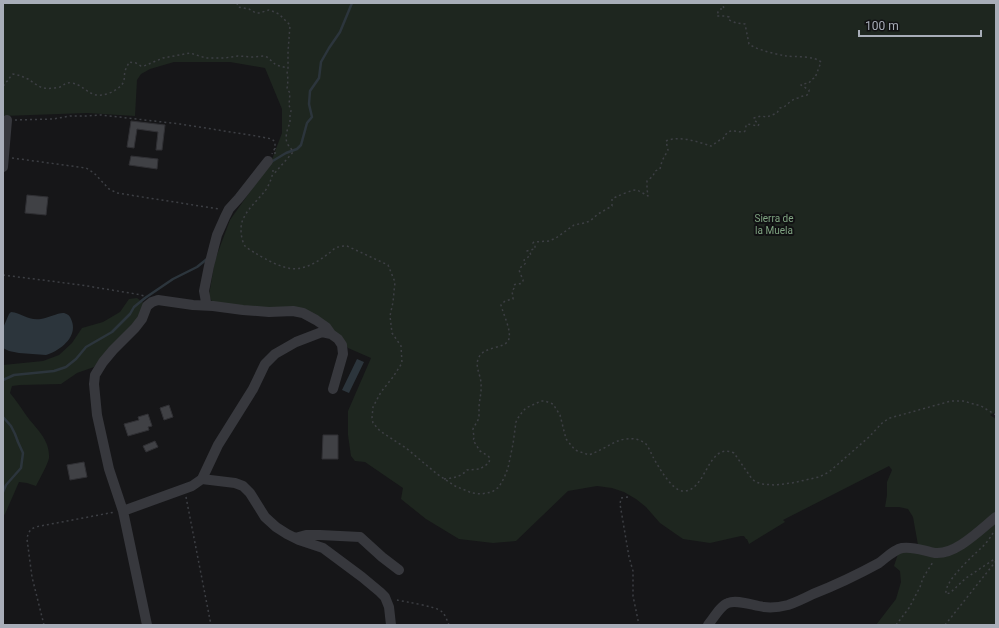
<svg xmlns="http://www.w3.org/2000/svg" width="999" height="628" font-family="Roboto,sans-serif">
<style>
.green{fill:#1e261f}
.water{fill:#2c353c}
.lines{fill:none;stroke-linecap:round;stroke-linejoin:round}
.stream{stroke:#2c353c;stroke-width:2.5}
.building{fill:#404145;stroke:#303034}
.path{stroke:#3d3f44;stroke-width:1.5;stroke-dasharray:2 3;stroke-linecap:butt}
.minor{stroke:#37383d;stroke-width:10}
.labels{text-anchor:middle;stroke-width:4;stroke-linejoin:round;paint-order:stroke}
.park-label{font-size:10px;fill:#7fa381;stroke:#111113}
</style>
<rect width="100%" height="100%" fill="#161618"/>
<!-- green -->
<path class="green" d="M3 3H996V412L990 415 996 419V513C983 523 958 545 943 548 935 549 926 547 918 545L913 517 908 509 899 507H885L887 495V482L892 470 889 466 783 520 785 522 749 544 747 539H746L744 536H741L710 543 683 539 660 523 646 507 636 499 624 492 612 488 597 486 568 491 516 541 493 543 459 539 426 519 401 499 403 488 365 462 355 461 351 456 348 435V411L371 358 348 348 341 338 318 318 265 309 212 302 209 295 215 260 230 220 271 162 282 133V109L265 68 230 62H174L150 69 141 74 137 80 135 116 87 113 3 116Z
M137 298 145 304 140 316 105 353 94 367 77 373 61 384 20 385 12 386 10 393C16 400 21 408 26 415 36 429 50 439 49 458 48 464 39 480 36 486L27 483 19 482 5 514 3 516V465L4 461 3 454V365L43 361 59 355 72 343 82 328 103 322 120 312 129 299Z
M996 523V625H876L896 599 901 582 900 571 894 566 898 554 909 551 945 557Z"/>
<!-- water -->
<path class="water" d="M11 312C22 313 28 321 41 319 47 318 60 312 64 313 68 314 70 316 71 319 79 336 61 350 46 355L19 353 9 351 3 348V328L9 314Z
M357 359 364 362 349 393 342 390Z"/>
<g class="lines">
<!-- stream -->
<path class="stream" d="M271 162 286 153 297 149 301 145 307 123 312 117 309 104 310 91 319 78 321 62 329 48 340 32 352 3
M3 380 14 375 54 371 66 367 76 359 86 347 112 332 130 314 134 307 145 298 173 279 197 267 207 259
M3 417 11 426 15 434 18 442 23 453 21 468 6 485 3 492"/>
</g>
<!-- building -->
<path class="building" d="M131 121 165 125 162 150H156L158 132 137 129 134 148 127 147Z
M131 156 158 159 157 169 129 165Z
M27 195 48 197 46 215 25 213Z
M169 405 173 417 164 420 160 408Z
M148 414 152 426 148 427 149 430 128 436 124 424 139 420 138 417Z
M323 435H338V459H322Z
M155 441 158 447 146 452 143 446Z
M84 462 87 477 70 480 67 465Z"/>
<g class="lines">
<!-- path -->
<path class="path" d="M237 3 238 7 249 9 256 13H259L269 10 272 11 279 14 290 25 288 52V68L287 71 288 80 287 89 290 93 289 105 291 111 290 114V123C287 129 285 137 287 143 289 147 292 149 293 152L273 175
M3 86C7 82 9 78 13 74 19 75 23 77 28 79 33 82 38 87 44 88 49 89 55 88 60 87 64 85 66 82 71 83 81 84 85 91 93 94 102 98 118 91 123 83 125 79 124 75 125 71 126 68 128 65 129 62L136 63 141 66H144L163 58 190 53 206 58H224L238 56 252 57 264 56 267 57 276 65 288 68
M15 120 53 119 70 116H85L101 115 180 124 256 136 272 139 275 142V148L272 154
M275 154V148
M12 158 86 168 94 173 109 189 117 193 219 209
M273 170C273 176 268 188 264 192 257 201 246 210 242 222 240 228 241 240 245 246 248 249 252 251 255 253 267 260 287 272 301 268 311 266 320 260 328 254 331 252 334 248 338 247 340 246 344 246 347 246L388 265 395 282 393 302 390 316 392 333 401 346 402 363 393 377 381 392 373 407 372 418 373 423 380 431 406 448 437 474 455 486 472 493 481 494 492 492 499 487 504 478 508 468 513 444 516 422 518 418 523 411 526 408 541 401H545L553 404 560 415 566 439 575 450 589 455C593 453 597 452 600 450 609 446 616 440 626 439 633 438 640 439 646 444 649 448 651 453 653 457 658 466 672 491 683 491 707 492 707 441 734 453L752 479 756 482 762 484 775 485 792 483 819 477 829 472 869 437 883 422 890 418 951 401H963L981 406 996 415
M3 275 81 285 136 294 145 296
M444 479C453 478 461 477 467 470L480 469 489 463 490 458 488 456 480 451 473 440 474 438C474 435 473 432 473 429 475 424 479 421 479 415 479 413 479 411 479 409 479 400 482 392 481 384 481 375 474 366 479 357 485 346 503 349 508 341 513 333 503 314 501 305L505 301 513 299V296L512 292 514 288V285C517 283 520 285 523 282V280L519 270 521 267 526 263 524 260 531 255 530 253 527 251 530 250 535 249V245L533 243 534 242 549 241 556 238 574 225 584 223 590 221 598 214 612 206V199C615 197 634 189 636 190 640 191 644 194 648 196V194L647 190V181L653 176 655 171 660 169 662 161 668 150 666 141C679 135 698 142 711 146 715 144 718 140 723 139 729 127 733 132 744 132L745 131 746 126 747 124 758 126 759 124 754 120V118L761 116 767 117 777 113 780 108 784 107C788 104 792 99 798 98 801 96 804 96 807 95L809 93V90L801 85 802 84 809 83 812 79 815 78 821 62C815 56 796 57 786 56 775 54 762 51 752 46L749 44 745 24 736 23 729 20V17L725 16H717L718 12 720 9H724L723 5 721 3
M186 497 211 625
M628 497 621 498 620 504 629 557 633 571V596L639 625
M993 533C990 538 986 544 981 548 972 557 944 581 946 594L950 593 966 578 996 558
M397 600C406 602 434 606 441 611 445 614 447 620 449 625
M44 625 32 577 27 539C28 532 30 530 35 527L115 512
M896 625 909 608 920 587 923 578 933 562
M945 625 996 561"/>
<!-- minor -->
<path class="minor" d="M3 167 7 120
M203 305 206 302 204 291 209 266 217 235 225 217 229 209 239 198 268 161
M202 479 235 483 243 486 250 493 265 517 276 527 287 534 299 540 323 548 362 577 380 592 385 597 389 607 391 625
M123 511 192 486 202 479 218 445 253 389 265 364 275 354 296 342 322 332 331 334 338 339 342 345 343 354 333 389
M295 538 306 535H320L360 537 382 557 399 570
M147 625 123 511 109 469 97 415 94 384 95 375 103 362 113 350 135 328 142 319 147 306 152 302 158 300 193 305 213 306 243 310 269 312 293 311 303 313 316 320 326 327 331 334
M708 625C713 619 721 605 728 603 737 599 754 606 764 607 772 608 780 607 788 605 797 602 805 598 813 594 836 585 857 575 879 563 886 558 893 550 902 548 913 546 924 551 935 553 956 555 981 529 996 517"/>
</g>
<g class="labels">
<!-- park labels -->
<g class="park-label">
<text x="774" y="222">Sierra de<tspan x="774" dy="12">la Muela</tspan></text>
</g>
</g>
<!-- border -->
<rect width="999" height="628" fill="none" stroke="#a8adb8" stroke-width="8"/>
<!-- scale -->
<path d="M859 30v6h122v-6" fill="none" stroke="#a8adb8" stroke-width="2"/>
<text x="865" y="30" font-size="12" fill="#a8adb8" stroke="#111113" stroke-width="3" paint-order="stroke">100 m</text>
</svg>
